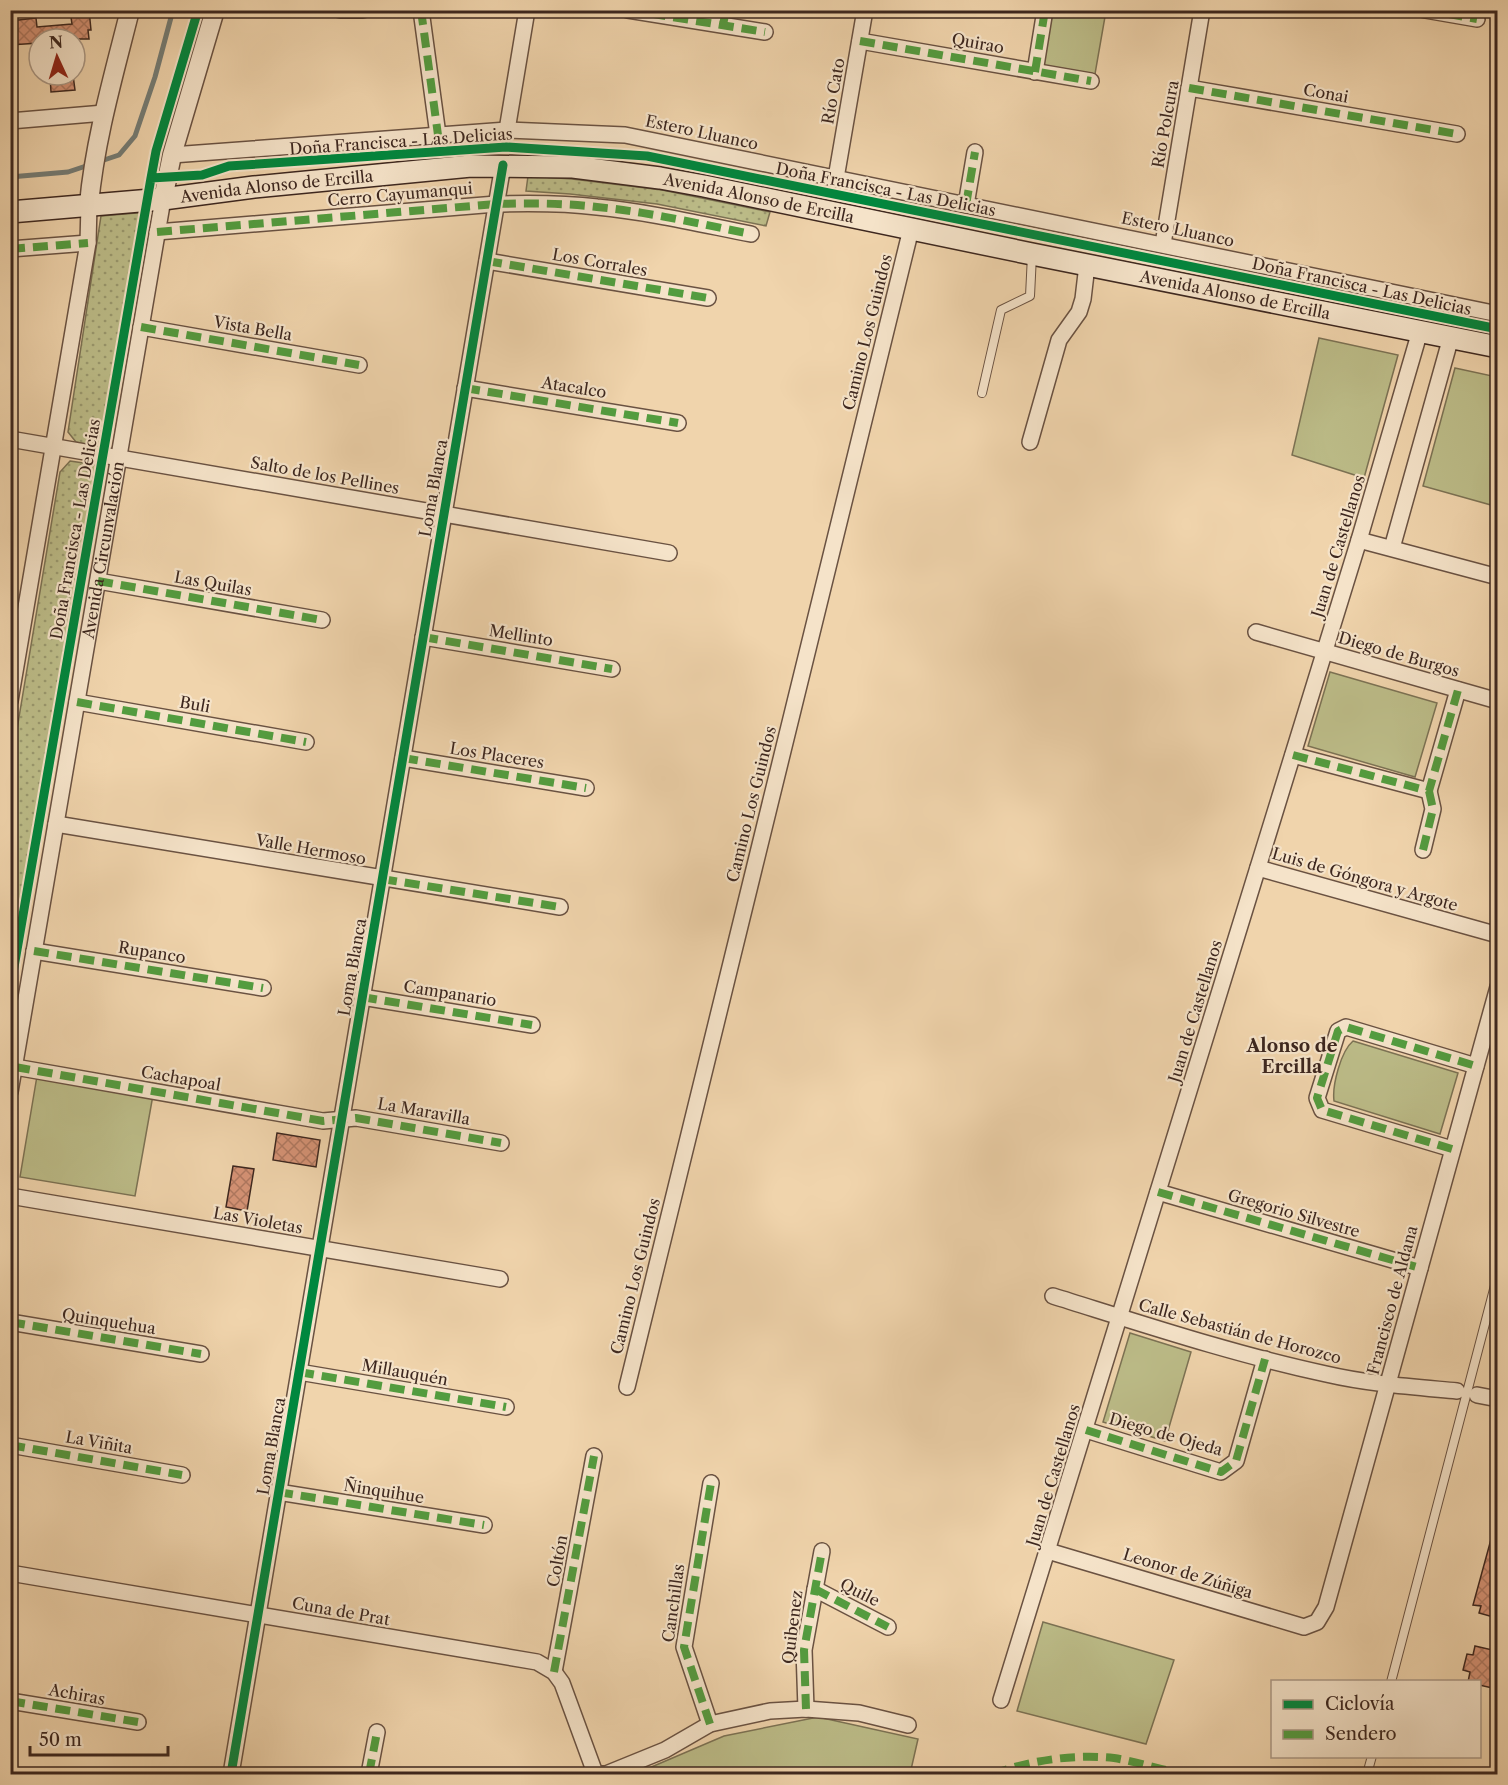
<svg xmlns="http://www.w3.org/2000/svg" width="1508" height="1785" font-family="'Libre Caslon Text',serif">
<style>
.grass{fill:url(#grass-dots);stroke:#7c7254;stroke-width:1.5}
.park{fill:#bcbc88;stroke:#7c7254;stroke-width:1.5}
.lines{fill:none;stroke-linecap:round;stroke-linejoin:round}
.stream{stroke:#757d76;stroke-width:5}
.building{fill:url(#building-cross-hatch);stroke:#3d271f;stroke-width:1.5}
.service-casing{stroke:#6a5242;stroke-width:10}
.minor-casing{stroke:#6a5242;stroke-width:18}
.tertiary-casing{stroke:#6a5242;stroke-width:21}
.secondary-casing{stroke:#3d271f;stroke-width:24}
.service{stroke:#f5e3c9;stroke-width:8}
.minor{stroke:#f5e3c9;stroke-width:15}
.tertiary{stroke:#f5e3c9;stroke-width:18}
.secondary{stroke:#f5e3c9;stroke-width:21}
.quiet{stroke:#539c3f;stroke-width:8;stroke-dasharray:15 8;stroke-linecap:butt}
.cycleway-casing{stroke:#f5e3c9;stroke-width:13}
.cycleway{stroke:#00873e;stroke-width:9}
.labels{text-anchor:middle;stroke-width:4.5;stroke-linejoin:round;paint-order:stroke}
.street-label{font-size:16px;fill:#3d271f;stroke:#f5e3c9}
.neighbourhood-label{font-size:18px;font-weight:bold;fill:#3d271f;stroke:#f5e3c9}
</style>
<defs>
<pattern id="grass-dots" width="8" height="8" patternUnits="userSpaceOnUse" patternTransform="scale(1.5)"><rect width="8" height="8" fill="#bcbc88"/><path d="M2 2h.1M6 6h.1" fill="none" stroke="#9a996f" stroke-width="1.8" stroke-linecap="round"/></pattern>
<pattern id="building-cross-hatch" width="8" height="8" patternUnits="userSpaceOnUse" patternTransform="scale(1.5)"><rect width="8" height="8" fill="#d69376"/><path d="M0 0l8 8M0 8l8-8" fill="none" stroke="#af7860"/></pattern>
</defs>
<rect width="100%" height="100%" fill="#f0d4ac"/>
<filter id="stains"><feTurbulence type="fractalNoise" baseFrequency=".00333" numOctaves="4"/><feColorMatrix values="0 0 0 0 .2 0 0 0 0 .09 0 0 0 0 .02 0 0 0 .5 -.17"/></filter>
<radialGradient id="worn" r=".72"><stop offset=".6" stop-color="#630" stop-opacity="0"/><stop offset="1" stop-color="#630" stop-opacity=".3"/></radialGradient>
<!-- grass -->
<path class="grass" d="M528 176 572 179 662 190 770 212 766 226 657 204 570 194 526 191Z
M148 212 110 440 100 447 76 442 68 432 101 216Z
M70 461 97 465 101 479 11 1011V765L60 472Z"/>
<!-- park -->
<path class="park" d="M1051 11H1106L1095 74 1042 65Z
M1319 338 1398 355 1364 478 1292 455Z
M1455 368 1497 377V480L1491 505 1423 486Z
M1330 672 1437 703 1415 777 1308 746Z
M1353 1041 1458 1073 1440 1134 1334 1101C1332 1085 1341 1051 1353 1041Z
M37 1076 153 1095 135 1196 20 1177Z
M1130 1333 1191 1352 1165 1441 1103 1422Z
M1043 1622 1174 1660 1146 1744 1017 1711Z
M818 1717 918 1739 910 1774H635L724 1736Z"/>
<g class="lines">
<!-- stream -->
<path class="stream" d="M10 177 68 172 119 155 135 136 155 77 173 10"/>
</g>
<!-- building -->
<path class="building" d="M70 10H89L91 30H88L89 39H38L39 43 10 45V21L36 18 37 27 72 24Z
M73 75 75 90 51 92 50 76Z
M277 1133 320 1140 316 1167 273 1160Z
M233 1166 254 1169 247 1211 226 1207Z
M1493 1532H1497V1618L1479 1613 1481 1606 1473 1605Z
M1475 1646 1497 1651V1689L1479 1685V1682H1468L1470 1672 1463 1670 1467 1654 1473 1655Z"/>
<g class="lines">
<!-- service casing -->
<g class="service-casing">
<path id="service" d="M982 393 1001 310 1030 296 1032 255
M1391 1682 1498 1274
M1367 1774 1372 1756"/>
</g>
<!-- minor casing -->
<g class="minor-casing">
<g id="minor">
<path d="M340 10H363"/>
<path d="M421 10 438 135"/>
<path d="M628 10 765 32"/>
<path d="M1425 10 1477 19"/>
<path d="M860 41 1091 81"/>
<path d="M1035 72 1045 10"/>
<path d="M1189 88 1457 134"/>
<path d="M10 121 104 113"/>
<path d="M507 130 527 10"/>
<path d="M172 155 507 130 625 135 1498 314"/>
<path d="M836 178 865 10"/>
<path d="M966 205 975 152"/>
<path d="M157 232 496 204C530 203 564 203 597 207 649 212 700 224 751 234"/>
<path d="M1163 244 1202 10"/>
<path d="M10 249 88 243"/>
<path d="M487 261 708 298"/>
<path d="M141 327 359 365"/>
<path d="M465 388 678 423"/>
<path d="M10 439 669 553"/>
<path d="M1030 442 1059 340 1079 312 1083 299 1087 265"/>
<path d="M1359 540 1498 577"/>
<path d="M1392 548 1451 337"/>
<path d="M98 581 322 620"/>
<path d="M1256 632 1498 701"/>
<path d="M423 637 612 669"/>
<path d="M10 701 88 243 89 204"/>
<path d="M77 702 306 742"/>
<path d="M1293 755 1429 791 1458 690"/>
<path d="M403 758 586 788"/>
<path d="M56 824 560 907"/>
<path d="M1423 850 1433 809 1429 791"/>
<path d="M1258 868 1498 935"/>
<path d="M34 951 263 988"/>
<path d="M362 997 532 1025"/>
<path d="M15 1067 323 1121 356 1118 501 1143"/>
<path id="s1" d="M10 1092 163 199"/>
<path d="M1452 1149 1322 1110 1317 1098 1338 1031 1346 1027 1476 1066"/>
<path d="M1158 1192 1420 1268"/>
<path d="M10 1196 500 1279"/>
<path d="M1053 1296C1143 1324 1233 1354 1326 1374 1369 1384 1414 1387 1457 1391"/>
<path d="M10 1322 201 1354"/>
<path d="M299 1372 506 1407"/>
<path d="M627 1387 911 229"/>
<path d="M1477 1395 1498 1399"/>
<path d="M1086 1430 1221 1472 1236 1461 1265 1359"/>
<path d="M10 1445 182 1475"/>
<path d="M278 1492 484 1525"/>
<path d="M1048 1551 1304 1627 1317 1622 1326 1607 1498 987"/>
<path d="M10 1573 537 1662 554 1672 562 1683 595 1773"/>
<path d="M815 1589 888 1627"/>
<path d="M554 1672 594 1456"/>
<path d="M1001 1700 1359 540 1420 331"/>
<path d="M10 1701 138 1722"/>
<path d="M806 1709 804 1650 822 1551"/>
<path d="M710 1724 684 1647 711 1483"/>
<path d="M231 1774 503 165"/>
<path d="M369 1774 377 1732"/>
<path d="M591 1774H606L665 1750 710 1724 770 1711 806 1709 859 1713 908 1725"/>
</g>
</g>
<!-- tertiary casing -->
<g class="tertiary-casing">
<path id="tertiary" d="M163 199 172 155 215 10
M89 204C95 139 114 74 130 10"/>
</g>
<!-- secondary casing -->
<g class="secondary-casing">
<g id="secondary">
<path id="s2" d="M10 212 163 199 254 187 471 166 573 167 660 178 704 186 1032 254 1498 347"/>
</g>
</g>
<!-- service -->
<use href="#service" class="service"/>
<!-- minor -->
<use href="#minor" class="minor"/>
<!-- tertiary -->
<use href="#tertiary" class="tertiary"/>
<!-- secondary -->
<use href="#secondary" class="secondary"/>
<!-- quiet -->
<path class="quiet" d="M340 10H363
M421 10 438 135
M628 10 765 32
M1425 10 1477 19
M723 25 726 10
M860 41 1091 81
M1035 72 1045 10
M1189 88 1457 134
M966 205 975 152
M157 232 496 204C530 203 564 203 597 207 649 212 700 224 751 234
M10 249 88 243
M487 261 708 298
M141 327 359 365
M465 388 678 423
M98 581 322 620
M423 637 612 669
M77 702 306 742
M1293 755 1429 791 1458 690
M403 758 586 788
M1423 850 1433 809 1429 791
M382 879 560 907
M34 951 263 988
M362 997 532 1025
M15 1067 323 1121 356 1118 501 1143
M1452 1149 1322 1110 1317 1098 1338 1031 1346 1027 1476 1066
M1158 1192 1420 1268
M10 1322 201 1354
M299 1372 506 1407
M1086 1430 1221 1472 1236 1461 1265 1359
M10 1445 182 1475
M278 1492 484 1525
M815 1589 888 1627
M554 1672 594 1456
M10 1701 138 1722
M806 1709 804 1650 822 1551
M710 1724 684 1647 711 1483
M369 1774 377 1732
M993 1774C1031 1760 1074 1754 1114 1758 1133 1761 1151 1767 1170 1771L1176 1774"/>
<!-- cycleway casing -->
<g class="cycleway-casing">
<path id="cycleway" d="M151 178 156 151 198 10
M10 990 151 178 202 175 229 166 506 147 647 156 1498 329
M231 1774 503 165"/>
</g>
<!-- cycleway -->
<use href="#cycleway" class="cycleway"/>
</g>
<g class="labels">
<!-- street labels -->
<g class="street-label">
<text transform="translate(978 43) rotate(10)" y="6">Quirao</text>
<text transform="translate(833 91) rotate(-80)" y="6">Río Cato</text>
<text transform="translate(1326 93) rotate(10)" y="6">Conai</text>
<text transform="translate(1165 124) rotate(-80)" y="6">Río Polcura</text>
<text transform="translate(702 132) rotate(12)" y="6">Estero Lluanco</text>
<text transform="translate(401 141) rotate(-4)" y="6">Doña Francisca - Las Delicias</text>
<text dy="6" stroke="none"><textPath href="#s2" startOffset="268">Avenida Alonso de Ercilla</textPath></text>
<text transform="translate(886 189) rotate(11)" y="6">Doña Francisca - Las Delicias</text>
<text transform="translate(400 194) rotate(-5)" y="6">Cerro Cayumanqui</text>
<text dy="6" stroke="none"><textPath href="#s2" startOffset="754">Avenida Alonso de Ercilla</textPath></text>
<text transform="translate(1178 229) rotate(12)" y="6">Estero Lluanco</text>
<text transform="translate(600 262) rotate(10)" y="6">Los Corrales</text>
<text transform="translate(1362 286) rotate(12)" y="6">Doña Francisca - Las Delicias</text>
<text dy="6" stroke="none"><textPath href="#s2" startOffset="1240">Avenida Alonso de Ercilla</textPath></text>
<text transform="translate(253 328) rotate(10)" y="6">Vista Bella</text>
<text transform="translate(867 332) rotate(-76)" y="6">Camino Los Guindos</text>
<text transform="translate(574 387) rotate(9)" y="6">Atacalco</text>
<text transform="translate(325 475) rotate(10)" y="6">Salto de los Pellines</text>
<text transform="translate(433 488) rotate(-80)" y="6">Loma Blanca</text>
<text transform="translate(75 529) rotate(-80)" y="6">Doña Francisca - Las Delicias</text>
<text transform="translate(1338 546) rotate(-73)" y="6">Juan de Castellanos</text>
<text dy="6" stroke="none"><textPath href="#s1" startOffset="550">Avenida Circunvalación</textPath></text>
<text transform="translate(213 583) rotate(10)" y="6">Las Quilas</text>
<text transform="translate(521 635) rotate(9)" y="6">Mellinto</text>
<text transform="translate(1399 654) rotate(16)" y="6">Diego de Burgos</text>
<text transform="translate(195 704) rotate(10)" y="6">Buli</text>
<text transform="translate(497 755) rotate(9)" y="6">Los Placeres</text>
<text transform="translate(751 804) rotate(-76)" y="6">Camino Los Guindos</text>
<text transform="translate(311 849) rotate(10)" y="6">Valle Hermoso</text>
<text transform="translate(1365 879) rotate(16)" y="6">Luis de Góngora y Argote</text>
<text transform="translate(152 952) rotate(9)" y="6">Rupanco</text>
<text transform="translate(352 967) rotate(-80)" y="6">Loma Blanca</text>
<text transform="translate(450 993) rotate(9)" y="6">Campanario</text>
<text transform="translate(1195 1011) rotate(-73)" y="6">Juan de Castellanos</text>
<text transform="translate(181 1078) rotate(10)" y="6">Cachapoal</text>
<text transform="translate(424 1111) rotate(10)" y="6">La Maravilla</text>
<text transform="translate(1294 1213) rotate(16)" y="6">Gregorio Silvestre</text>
<text transform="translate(258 1220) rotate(10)" y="6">Las Violetas</text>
<text transform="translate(635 1276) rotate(-76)" y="6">Camino Los Guindos</text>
<text transform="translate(1392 1300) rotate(-75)" y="6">Francisco de Aldana</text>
<text transform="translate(109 1321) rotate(9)" y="6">Quinquehua</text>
<text transform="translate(1240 1331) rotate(15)" y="6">Calle Sebastián de Horozco</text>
<text transform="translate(405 1372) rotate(10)" y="6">Millauquén</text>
<text transform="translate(1166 1434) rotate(16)" y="6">Diego de Ojeda</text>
<text transform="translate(99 1442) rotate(10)" y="6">La Viñita</text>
<text transform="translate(271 1446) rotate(-80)" y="6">Loma Blanca</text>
<text transform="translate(1053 1475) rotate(-73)" y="6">Juan de Castellanos</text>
<text transform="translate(384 1491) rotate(9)" y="6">Ñinquihue</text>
<text transform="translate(557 1561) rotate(-80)" y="6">Coltón</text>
<text transform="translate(1188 1573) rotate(17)" y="6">Leonor de Zúñiga</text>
<text transform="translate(860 1592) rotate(27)" y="6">Quile</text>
<text transform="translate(673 1603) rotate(-82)" y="6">Canchillas</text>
<text transform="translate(341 1611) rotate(10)" y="6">Cuna de Prat</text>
<text transform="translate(792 1627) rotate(-83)" y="6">Quibenez</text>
<text transform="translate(77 1694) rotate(10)" y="6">Achiras</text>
</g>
<!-- neighbourhood labels -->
<g class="neighbourhood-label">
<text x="1292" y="1052">Alonso de<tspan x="1292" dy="21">Ercilla</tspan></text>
</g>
</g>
<!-- margin -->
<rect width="1508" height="1785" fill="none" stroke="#f0d4ac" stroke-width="36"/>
<rect x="12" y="12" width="1484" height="1761" fill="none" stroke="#3d271f" stroke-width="3"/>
<rect x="18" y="18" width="1472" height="1749" fill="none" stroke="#3d271f" stroke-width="1.5"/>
<!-- legend -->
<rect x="1271" y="1680" width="210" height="78" fill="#f5e3c9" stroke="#ab9885" stroke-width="1.5"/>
<rect x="1283" y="1700" width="30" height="9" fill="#00873e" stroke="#ab9885" stroke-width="1.5"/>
<text x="1325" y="1710" font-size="18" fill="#3d271f">Ciclovía</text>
<rect x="1283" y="1730" width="30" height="9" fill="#539c3f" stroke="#ab9885" stroke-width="1.5"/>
<text x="1325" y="1740" font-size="18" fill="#3d271f">Sendero</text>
<!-- north arrow -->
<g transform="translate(57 57) rotate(356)"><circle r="28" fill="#f5e3c9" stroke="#ab9885" stroke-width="1.5"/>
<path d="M0-4.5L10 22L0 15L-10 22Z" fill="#8f2418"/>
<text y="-9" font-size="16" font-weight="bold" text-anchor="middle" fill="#3d271f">N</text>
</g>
<!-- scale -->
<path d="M30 1746v9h138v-9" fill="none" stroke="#3d271f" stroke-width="3"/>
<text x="39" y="1746" font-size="18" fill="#3d271f" stroke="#f5e3c9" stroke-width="4.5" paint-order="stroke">50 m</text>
<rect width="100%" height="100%" filter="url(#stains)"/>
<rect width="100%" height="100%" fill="url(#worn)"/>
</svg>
